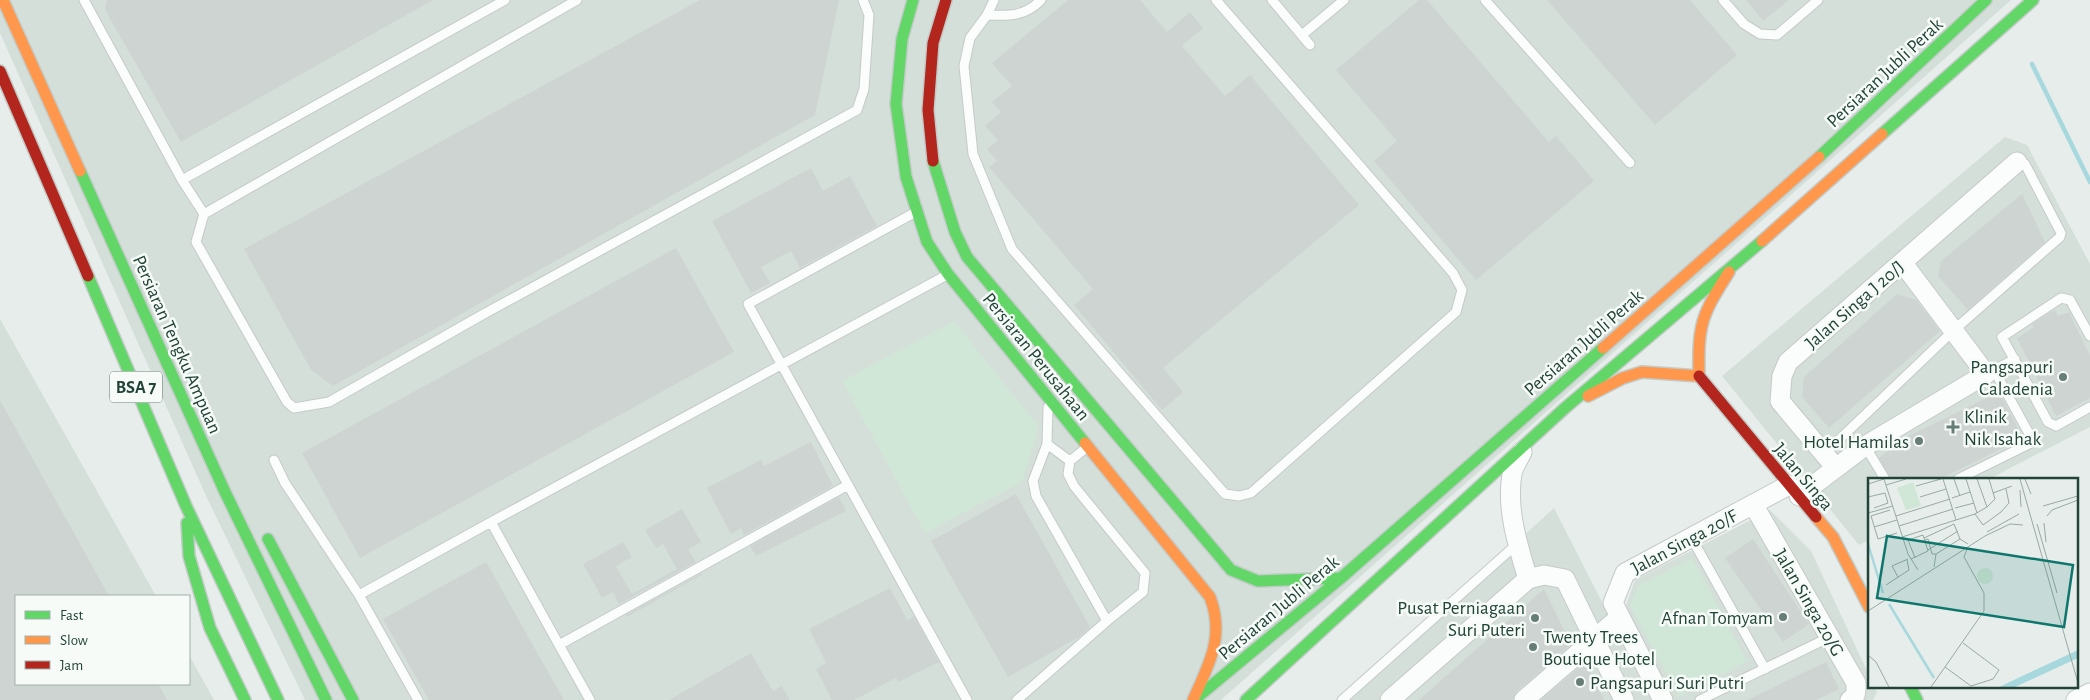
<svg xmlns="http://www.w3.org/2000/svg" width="2090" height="700" font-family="'Alegreya Sans',sans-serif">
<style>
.built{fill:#d5dfda}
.green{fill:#d0e6d6}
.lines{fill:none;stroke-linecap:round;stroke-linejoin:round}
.stream{stroke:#a6d8dd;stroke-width:4.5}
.building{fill:#ced4d1}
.lane-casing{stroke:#c4cac7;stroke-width:11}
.street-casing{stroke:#c4cac7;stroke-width:21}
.fast-casing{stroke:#c2cbc7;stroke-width:14}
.slow-casing{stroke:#c2cbc7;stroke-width:14}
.jam-casing{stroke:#c2cbc7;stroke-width:14}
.lane{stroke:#fbfcfc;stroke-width:9}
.street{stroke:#fbfcfc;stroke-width:19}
.fast{stroke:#63d668;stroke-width:11}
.slow{stroke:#ff974d;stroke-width:11}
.jam{stroke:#b3261e;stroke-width:11}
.poi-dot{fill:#677e76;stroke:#f6fbf8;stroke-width:2}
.labels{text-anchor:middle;stroke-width:5;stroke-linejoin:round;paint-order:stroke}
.shield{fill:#f6fbf8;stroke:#627a72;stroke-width:1}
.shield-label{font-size:18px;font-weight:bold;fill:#224338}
.street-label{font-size:19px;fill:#224338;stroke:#f6fbf8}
.poi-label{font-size:19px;fill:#224338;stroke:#f6fbf8;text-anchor:end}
.inset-river{fill:none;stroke:#a6d8dd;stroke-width:2.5}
.inset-road{fill:none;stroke:#98a9a3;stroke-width:1}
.view{fill:#0f766e;fill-opacity:0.15;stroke:#0f766e;stroke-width:2.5}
.inset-edge{fill:none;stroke:#224338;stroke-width:2.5}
</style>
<rect width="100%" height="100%" fill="#e7edea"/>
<!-- built -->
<path class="built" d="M0 0H2011L1221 700H305L207 498 0 33Z
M2005 137 2027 145 2090 264V427L1989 479H1869V540L1859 545 1722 376Z
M0 319 156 596H16V684H189V655L214 700H0Z
M1554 508 1652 700H1342Z
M1770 510 1811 551 1869 675V686H1874L1877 692 1873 700H1672L1625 608 1635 580Z"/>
<!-- green -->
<path class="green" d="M954 321 1039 427 1022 482 925 533 842 381Z
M1692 558 1747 661 1679 697 1630 606 1638 586Z"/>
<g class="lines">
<!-- stream -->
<path class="stream" d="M2032 64 2090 182"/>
</g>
<!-- building -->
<path class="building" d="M107 0H433L181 142 105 10Z
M700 0H839L815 115 333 386 311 370 244 249Z
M1068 0H1140L1167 32 1190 12 1203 28 1182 46 1225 96 1250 75 1359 205 1163 368 1183 392 1162 410 1074 305 1093 289 989 167 997 161 987 149 998 140 985 126 1001 112 992 102 1012 86 992 63Z
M1419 0H1427L1549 142 1556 136 1594 181 1476 280 1374 161 1397 141 1336 70Z
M1547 0H1690L1737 55 1655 125Z
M1746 0H1789L1763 21Z
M811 168 823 191 850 176 877 226 800 268 791 251 761 267 770 283 751 293 712 221Z
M2022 194 2045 242 1968 310 1938 276 1941 261Z
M676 248 734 352 360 558 302 453Z
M1897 294 1916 300 1940 331 1829 428 1802 397 1804 377Z
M2055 310 2058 316 2069 312 2090 356V398L2056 416 2017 338 2034 327 2032 324Z
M1999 392 2023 438 1940 479H1891L1879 458 1902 439Z
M0 400 109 596H16V684H158L167 700H0Z
M811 442 833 486 744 535 741 528 731 534 707 488 761 460 764 466Z
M1016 494 1090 627 1079 637 1008 677 931 541Z
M839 497 846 511 756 556 750 546Z
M682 509 701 542 688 549 696 562 619 604 613 592 602 598 583 564 623 542 632 557 616 566 632 594 677 569 663 544 656 548 645 530Z
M1753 539 1809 624 1783 642 1725 558Z
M486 562 564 700H429L383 619Z
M702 573 703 574 627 617 626 615Z
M890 588 907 620 914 616 939 662 898 682 896 678 854 700H832L816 669 826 663 809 629Z
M1544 589 1571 644 1517 691 1513 700H1419Z
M751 653 773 691 782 686 790 700H669Z
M1826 662 1839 689 1816 700H1747Z
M1586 664 1604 700H1541L1582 665V667Z"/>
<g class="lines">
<!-- lane casing -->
<g class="lane-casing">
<path id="lane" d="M84 0 182 180 204 214
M577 0 204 214 196 242 287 402 294 408 329 402 482 315 857 110 864 89 869 15 863 0
M994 0 987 15 970 38 964 66 973 154 1012 249 1225 494 1239 496 1251 493 1456 312 1462 290 1453 273 1216 0
M1272 0 1310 45
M1485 0 1630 163
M1723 0 1744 24 1760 34 1777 35 1818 0
M987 15C1009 16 1024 17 1041 0
M1302 35 1344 0
M182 180 505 0
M914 213 748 304 967 700
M2090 336 2070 300 2061 298 2002 337 2048 422 2056 426 2090 407
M1994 370 2015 359
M1048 407 1047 444 1033 481 1036 496 1107 621 1143 592 1145 573 1074 486 1068 474 1070 461 1086 448
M1047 444 1070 461
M1865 446 1885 479
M1824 454 1954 330 2060 237 2061 233 2025 164 2017 162
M274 460 285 483 359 595
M1958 479 2031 443 2032 439 1994 370 1986 374
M491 522 945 276
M1691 537 1765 669
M418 700 359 595 491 522 559 645
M590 700 559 645 848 485
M1017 700 1107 621
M1342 700 1517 544
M1700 700 1830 637"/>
</g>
<!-- street casing -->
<g class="street-casing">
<path id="street" d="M1522 452C1519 459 1513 467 1512 474 1506 509 1518 546 1528 579
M1836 468 1780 401 1782 376 1788 362 2017 162
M1799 496 1865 446 1986 374 1902 262
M1753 504 1856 683C1856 690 1857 697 1850 700
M1390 700 1528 579 1544 575 1565 579 1624 700
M1524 700 1620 617
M1663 700 1613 603 1625 573 1789 485
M2076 700 2090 693"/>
</g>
<!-- fast casing -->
<g class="fast-casing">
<path id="fast" d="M913 0 902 39 896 104 906 177 927 242 948 274 1085 443
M1882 134 2033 0
M1819 157 1986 0
M933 161 955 232 967 257 1231 570 1258 581 1341 578
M80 171 225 492 326 700
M88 276 186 506 278 700
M187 523 189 556 210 628 245 700
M268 539 353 700
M1910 686 1917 700
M1194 700 1341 578 1603 348
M1246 700 1565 408 1762 241"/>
</g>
<!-- slow casing -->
<g class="slow-casing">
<path id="slow" d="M3 0 80 171
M1762 241 1882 134
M1603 348 1819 157
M1699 376C1698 324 1701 316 1729 272
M1588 396 1623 378 1642 372 1699 376
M1085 443 1210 597C1225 637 1209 664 1193 700
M1816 517 1833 537 1869 607"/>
</g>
<!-- jam casing -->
<g class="jam-casing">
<path id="jam" d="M0 71 88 276
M933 161 928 110 933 43 946 0
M1699 376 1816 517"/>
</g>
<!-- lane -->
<use href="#lane" class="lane"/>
<!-- street -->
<use href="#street" class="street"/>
<!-- fast -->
<use href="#fast" class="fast"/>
<!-- slow -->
<use href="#slow" class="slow"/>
<!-- jam -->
<use href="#jam" class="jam"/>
</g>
<!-- markers -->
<g class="poi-dot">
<circle cx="2063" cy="377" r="5"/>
<path d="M1950.5 419.5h5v5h5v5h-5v5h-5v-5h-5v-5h5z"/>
<circle cx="1919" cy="441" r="5"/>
<circle cx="1783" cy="617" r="5"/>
<circle cx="1535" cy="618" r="5"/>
<circle cx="1533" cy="647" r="5"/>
<circle cx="1580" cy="682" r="5"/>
</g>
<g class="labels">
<!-- shield labels -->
<rect class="shield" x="110" y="371.5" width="52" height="31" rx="4"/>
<g class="shield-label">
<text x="136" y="393">BSA 7</text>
</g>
<!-- street labels -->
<g class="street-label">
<text transform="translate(1884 72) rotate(-43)" y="7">Persiaran Jubli Perak</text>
<text transform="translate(1854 304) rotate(-41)" y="7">Jalan Singa J 20/J</text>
<text transform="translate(1583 342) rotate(-41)" y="7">Persiaran Jubli Perak</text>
<text transform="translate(178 344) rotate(66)" y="7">Persiaran Tengku Ampuan</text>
<text transform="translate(1037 356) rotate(51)" y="7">Persiaran Perusahaan</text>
<text transform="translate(1804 476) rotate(50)" y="7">Jalan Singa</text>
<text transform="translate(1684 541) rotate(-28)" y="7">Jalan Singa 20/F</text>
<text transform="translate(1810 602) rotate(60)" y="7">Jalan Singa 20/G</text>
<text transform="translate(1278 607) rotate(-40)" y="7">Persiaran Jubli Perak</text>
</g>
<!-- poi labels -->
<g class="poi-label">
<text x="2053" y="373">Pangsapuri<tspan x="2053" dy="22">Caladenia</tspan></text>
<text x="1964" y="423" text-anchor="start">Klinik<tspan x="1964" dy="22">Nik Isahak</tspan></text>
<text x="1909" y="448">Hotel Hamilas</text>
<text x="1525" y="614">Pusat Perniagaan<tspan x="1525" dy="22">Suri Puteri</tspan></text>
<text x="1773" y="624">Afnan Tomyam</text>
<text x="1543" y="643" text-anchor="start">Twenty Trees<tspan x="1543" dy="22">Boutique Hotel</tspan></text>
<text x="1590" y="689" text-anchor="start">Pangsapuri Suri Putri</text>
</g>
</g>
<!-- overview -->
<g transform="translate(1868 478)">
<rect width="210" height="210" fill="#e7edea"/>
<path d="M45 4 53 28 38 32 29 10ZM109 98a8 8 0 1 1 16 0a8 8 0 1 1-16 0Z" fill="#d0e6d6"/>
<path d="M210 172V180L147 209H131Z" fill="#a6d8dd"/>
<path class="inset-river" d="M0 66 15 115M21 126 66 200"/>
<path class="inset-road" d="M16 1 40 76 50 92M75 1 88 42M86 1 92 18M98 1 109 35M109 1 119 29M152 1 210 205M157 1 163 16M0 6 16 1M18 7 38 1M48 8 73 1M152 12 153 29M125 15 144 8M0 19 17 15 20 25 6 30M52 19 78 11M84 20 102 14M175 28 210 18M87 30 106 25M22 32 3 38 10 61 29 55M0 35 25 28M107 36 115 47 133 34 141 25 138 11M28 38 82 21M179 38 184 32 210 22M176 45 178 64M169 46 189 115M31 48 85 31M6 49 29 42M119 54 151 36M34 59 107 36 119 29 127 21 121 1M56 60 86 46 92 61 100 66M57 62 60 61 64 76H68L66 89M60 72 90 53M68 76 92 61M47 80 40 62 55 57M43 81 60 73 55 57M30 99 24 88 40 81M18 107 41 92 39 82M0 133 117 58 142 46 155 47M0 177 8 184 21 209M77 189 103 208 125 201 131 192 95 165M63 209 116 133V115L96 79 99 71"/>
<path class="view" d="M19 58 205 87 196 149 9 120Z"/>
<rect width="210" height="210" class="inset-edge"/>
</g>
<!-- legend -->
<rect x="15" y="595" width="175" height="90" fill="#f6fbf8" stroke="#a1b1ab"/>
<rect x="25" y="611" width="25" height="8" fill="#63d668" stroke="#a1b1ab"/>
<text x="60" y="620" font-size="15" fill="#224338">Fast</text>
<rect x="25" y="636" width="25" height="8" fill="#ff974d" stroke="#a1b1ab"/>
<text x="60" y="645" font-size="15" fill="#224338">Slow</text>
<rect x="25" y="661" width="25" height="8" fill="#b3261e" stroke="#a1b1ab"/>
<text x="60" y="670" font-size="15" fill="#224338">Jam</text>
</svg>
